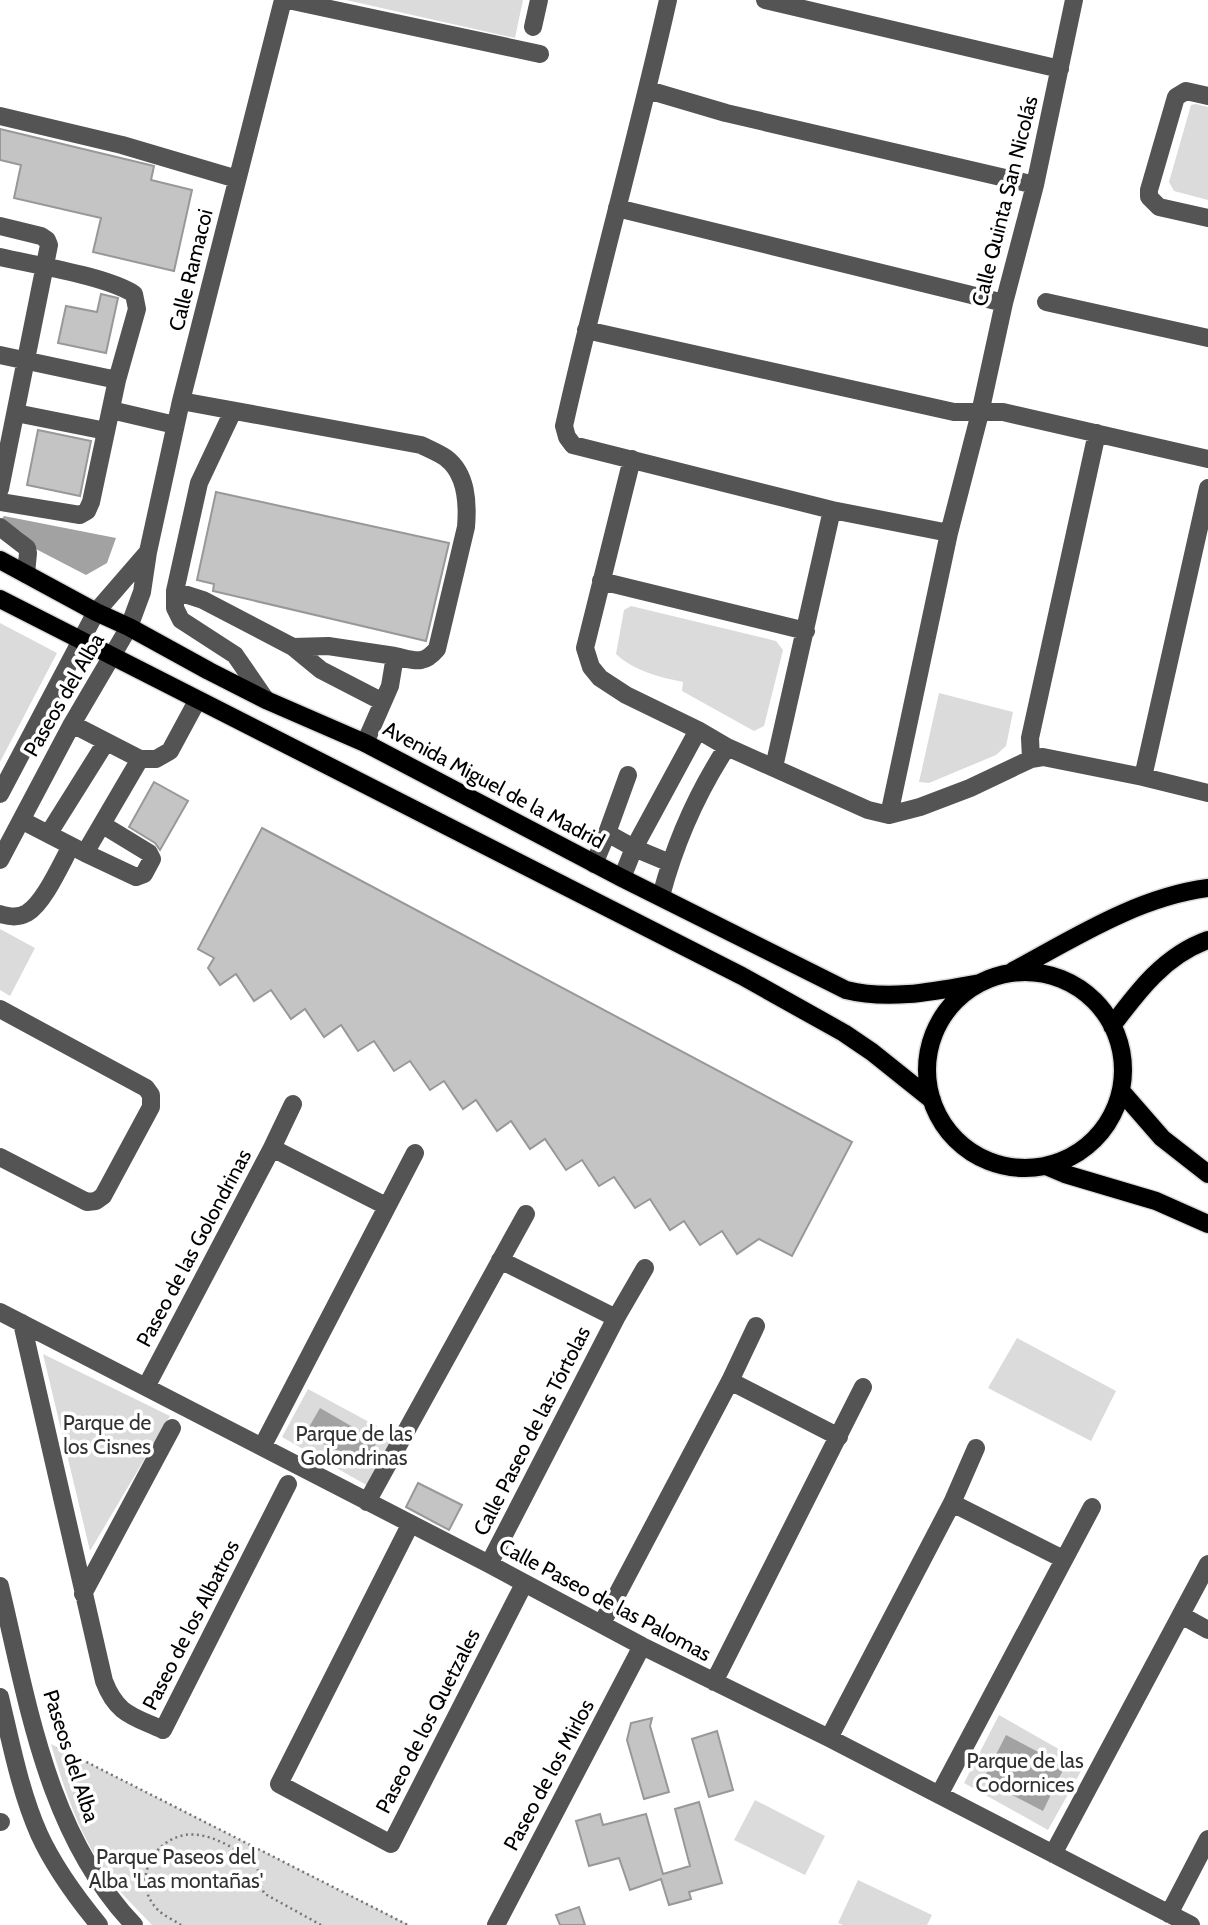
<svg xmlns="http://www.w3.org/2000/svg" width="1208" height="1925" font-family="Cabin,sans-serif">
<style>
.green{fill:#dbdbdb}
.water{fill:#a2a2a2}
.building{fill:#c4c4c4;stroke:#989898;stroke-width:2}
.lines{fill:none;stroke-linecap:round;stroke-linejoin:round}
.major-casing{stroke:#dbdbdb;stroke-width:21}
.path{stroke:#767676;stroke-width:2.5;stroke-dasharray:2 3.5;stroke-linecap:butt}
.minor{stroke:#545454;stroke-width:18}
.major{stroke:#000;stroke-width:18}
.labels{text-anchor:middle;stroke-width:7;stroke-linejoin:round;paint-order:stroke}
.street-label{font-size:21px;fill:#000;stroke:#fff}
.park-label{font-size:21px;fill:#323232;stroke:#fff}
</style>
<rect width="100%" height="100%" fill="#fff"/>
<!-- green -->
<path class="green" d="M346 0H523L515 38Z
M1196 104 1208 107V200L1174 191 1169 182 1191 105Z
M631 606 776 641 783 650 764 726 754 731 682 691 683 682C659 677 634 671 616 654L624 610Z
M0 623 57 653 0 762Z
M939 693 1013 712 1006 746 996 755 929 783 919 782Z
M0 929 35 948 10 996 0 990Z
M1017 1338 1116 1391 1091 1441 988 1388Z
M43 1354 170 1416 90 1551Z
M308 1389 395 1436 368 1486 282 1437Z
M999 1715 1085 1764 1048 1830 964 1783Z
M51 1744 409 1925H152C141 1913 129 1902 119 1890 84 1848 66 1796 51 1744Z
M755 1800 825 1836 805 1875 734 1840Z
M858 1880 932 1915 927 1925H843L838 1923Z"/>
<!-- water -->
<path class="water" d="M4 516 116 538 107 563 86 575 32 547C27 532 14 527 0 521Z
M320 1408 377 1441 366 1466 305 1434Z
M1006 1735 1065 1766 1043 1811 983 1780Z"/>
<!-- building -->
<path class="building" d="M0 129 154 166 151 180 192 190 174 271 93 252 101 218 14 198 21 165 0 160Z
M101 294 118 298 106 353 58 343 66 306 97 312Z
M38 430 91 441 80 496 27 485Z
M216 492 449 543 426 641 213 591 214 584 197 580Z
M154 782 188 801 160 850 155 843 129 827Z
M262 828 852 1142 792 1256 759 1239 737 1254 722 1231 700 1245 684 1221 670 1230 650 1199 635 1208 614 1177 599 1186 582 1160 566 1170 545 1139 530 1149 511 1121 497 1131 476 1100 463 1109 444 1081 430 1090 410 1061 394 1071 374 1041 358 1051 341 1025 324 1037 305 1009 291 1019 271 990 254 1001 236 974 220 985 208 968 214 958 198 949Z
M418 1483 462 1505 449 1530 406 1507Z
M652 1718 650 1726 669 1792 644 1799 627 1740 631 1723Z
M717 1731 733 1790 709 1797 692 1739Z
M699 1802 722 1883 689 1892 691 1899 669 1905 661 1879 630 1890 619 1858 589 1866 576 1821 600 1814 603 1825 646 1814 663 1874 690 1866 675 1809Z
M579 1907 585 1925H560L556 1915Z"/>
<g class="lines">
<!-- major casing -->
<g class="major-casing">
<path id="major" d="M0 560 96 612 129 627 209 671 266 700 365 743 622 878 846 990C890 1001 936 991 980 983
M0 599 742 976 844 1033 872 1052 932 1100
M1013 971C1074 938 1138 897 1208 888
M927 1070a98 98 0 1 1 196 0a98 98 0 1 1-196 0Z
M1112 1026C1138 991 1165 955 1208 940
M1121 1091 1162 1138 1208 1174
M1046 1166 1065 1174 1156 1201 1208 1224"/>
</g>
<!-- path -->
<path class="path" d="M57 1747 408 1925
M181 1925C174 1920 164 1916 158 1910 131 1883 151 1841 185 1835 207 1831 239 1849 254 1864 262 1872 258 1885 265 1894L321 1925"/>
<!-- minor -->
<path class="minor" d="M288 0 540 54
M668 0C636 143 596 283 564 426L567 437 573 445 832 510 949 533
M765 0 1060 69
M533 27 539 0
M648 90 726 113 1035 185
M1208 96 1186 91 1176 97 1149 190V197L1159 207 1208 218
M0 116 122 145 237 179
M617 208 1004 303
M0 226 41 236 47 240 49 245 0 489
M0 257C34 265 106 276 134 294L137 309 117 380 91 502 87 511 80 515 0 502
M1046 302 1208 338
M586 330 954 412H1003L1208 459
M0 355 117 380
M181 401 421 445C429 449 439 453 446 458 467 474 468 503 466 527L437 649C423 666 414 660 395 656L390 686 383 702
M111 410 175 425
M233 411 199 483 175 591 203 600 293 647 321 670 383 702 365 743
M16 413 106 431
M632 459 585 648 591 667 600 678 626 695 698 730 727 747 868 810 889 815 920 807 970 788 1031 759 1043 757 1143 777 1208 488
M0 527 27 548 28 553 26 574
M601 581 806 631
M175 591V608L181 620 235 655 266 700
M293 647 328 646 395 656
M72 724 140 759
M1031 759 1030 738 1097 433
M774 767 832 510
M628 775 607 833 634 848 670 863
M1143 777 1208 793
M0 794 96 612 148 552
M889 815 949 533 980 413 1004 303 1035 185 1074 0
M21 820 85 853 140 759H156L170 751 197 701
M49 833 106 742
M85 853 136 877 144 874 152 859 149 853 103 825
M0 860 72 724 129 627 142 592 148 552 181 401 283 0
M594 864 607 833
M622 878 634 848 698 730
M661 896C675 843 697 793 727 747
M0 914C10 917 18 918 27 913 44 903 61 864 71 846
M0 1009 146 1088 151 1095V1107L103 1196 96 1201 87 1202 0 1157
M272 1148 386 1206
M500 1260 616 1318
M0 1312 489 1564 642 1646 829 1738 1191 1925
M22 1323 104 1681C117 1715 133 1716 163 1730L288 1484
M730 1381 839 1437
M146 1387 272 1148 293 1104
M262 1447 415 1153
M367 1502 526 1214
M952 1503 1063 1559
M410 1525 279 1784 391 1844 524 1584
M489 1564 616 1318 645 1268
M0 1586C28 1703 47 1834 134 1925
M83 1594 172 1428
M1181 1615 1208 1630
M602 1623 730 1381 756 1326
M714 1682 863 1387
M0 1697C11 1743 20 1791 39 1834 54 1867 76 1897 99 1925
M829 1738 952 1503 976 1448
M939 1795 1092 1507
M0 1822H1
M1053 1854 1208 1564
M1169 1914 1208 1839
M496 1925 642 1646"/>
<!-- major -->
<use href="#major" class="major"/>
</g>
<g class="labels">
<!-- street labels -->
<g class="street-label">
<text transform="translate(1005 201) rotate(-76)" y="7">Calle Quinta San Nicolás</text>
<text transform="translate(191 270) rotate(-76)" y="7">Calle Ramacoi</text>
<text transform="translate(64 695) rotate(-60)" y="7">Paseos del Alba</text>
<text transform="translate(494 785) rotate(28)" y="7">Avenida Miguel de la Madrid</text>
<text transform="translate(194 1248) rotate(-62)" y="7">Paseo de las Golondrinas</text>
<text transform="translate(532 1431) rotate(-63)" y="7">Calle Paseo de las Tórtolas</text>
<text transform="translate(605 1600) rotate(28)" y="7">Calle Paseo de las Palomas</text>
<text transform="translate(191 1625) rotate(-63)" y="7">Paseo de los Albatros</text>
<text transform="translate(428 1721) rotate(-63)" y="7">Paseo de los Quetzales</text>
<text transform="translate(71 1756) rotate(72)" y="7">Paseos del Alba</text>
<text transform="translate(549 1775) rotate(-62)" y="7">Paseo de los Mirlos</text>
</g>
<!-- park labels -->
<g class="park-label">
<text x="107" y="1430">Parque de<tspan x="107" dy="24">los Cisnes</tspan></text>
<text x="354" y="1441">Parque de las<tspan x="354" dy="24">Golondrinas</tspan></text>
<text x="1025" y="1768">Parque de las<tspan x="1025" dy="24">Codornices</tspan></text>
<text x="176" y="1864">Parque Paseos del<tspan x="176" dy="24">Alba 'Las montañas'</tspan></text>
</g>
</g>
</svg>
